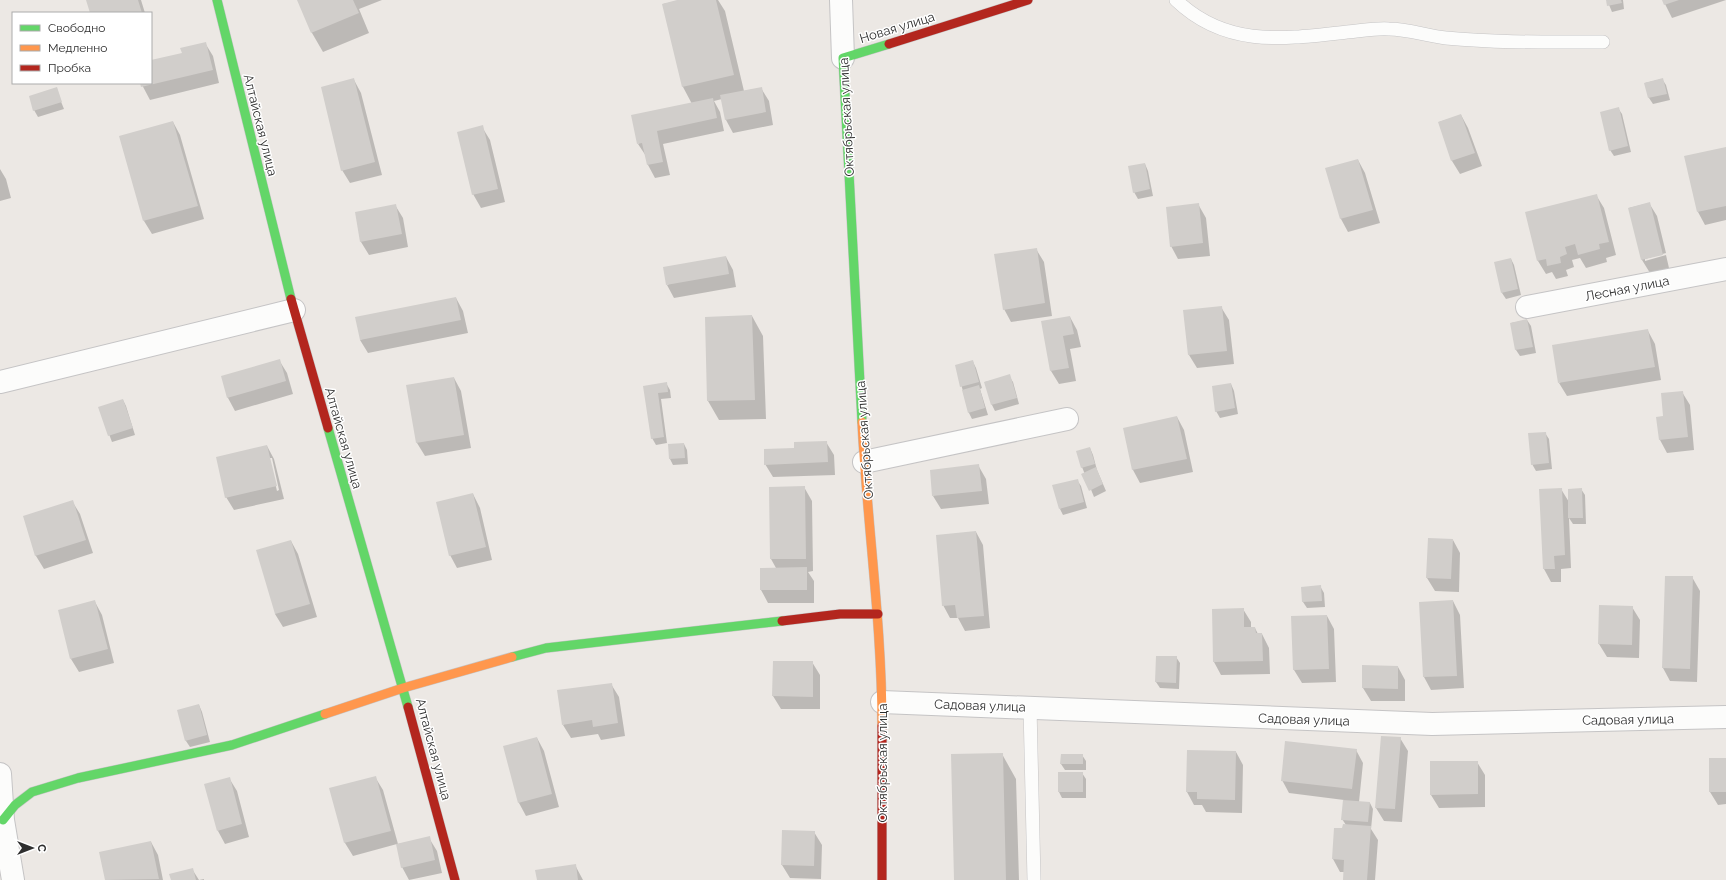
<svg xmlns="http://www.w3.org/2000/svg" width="1726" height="880" font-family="Raleway,sans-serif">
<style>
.shadow{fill:#0003;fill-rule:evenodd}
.building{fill:#d1cecb}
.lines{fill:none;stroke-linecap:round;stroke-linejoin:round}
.lane-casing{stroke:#c5c4c5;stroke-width:14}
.street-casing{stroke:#c5c4c5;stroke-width:24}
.fast-casing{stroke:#c5c4c5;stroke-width:10}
.slow-casing{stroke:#c5c4c5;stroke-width:10}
.jam-casing{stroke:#c5c4c5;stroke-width:10}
.lane{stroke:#fcfcfb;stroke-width:13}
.street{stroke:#fcfcfb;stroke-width:22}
.fast{stroke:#63d668;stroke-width:9}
.slow{stroke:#ff974d;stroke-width:9}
.jam{stroke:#b3261e;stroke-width:9}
.labels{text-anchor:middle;stroke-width:3;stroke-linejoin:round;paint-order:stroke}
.street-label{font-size:13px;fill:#2e2e2e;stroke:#fff}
</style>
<rect width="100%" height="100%" fill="#ece8e4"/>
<!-- shadow -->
<path class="shadow" d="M87 0H141L145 13H91Z
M298 0H382L359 9 369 33 323 52 312 33Z
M682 0H718L725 11 744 91 761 88 769 101 773 125 733 133 726 120 722 99 714 101 720 112 724 131 663 144 670 175 655 178 648 165 646 156 638 144 692 104 683 87 663 4Z
M1607 0H1623L1624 9 1612 12Z
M1663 0H1726L1672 18Z
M205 43 213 56 219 83 150 100 141 83H151V61L183 54Z
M1662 79 1666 85 1670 100 1653 104 1649 98 1645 83Z
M354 80 361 93 382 175 350 183 342 170Z
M56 89 64 109 38 117 34 110Z
M1618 108 1622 114 1631 152 1614 156 1610 150Z
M1461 115 1468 128 1482 166 1460 174 1452 161 1439 122Z
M173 122 180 135 204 219 152 234 144 221 120 137Z
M482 127 490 140 505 202 481 208 473 194Z
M1726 148V220L1705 225 1698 212Z
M1358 160 1365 173 1380 223 1348 232 1341 219 1327 169Z
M1145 164 1148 171 1153 196 1138 199 1134 192Z
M0 169 6 179 11 198 0 201Z
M1596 195 1604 208 1616 255 1606 258 1607 262 1586 268 1580 258 1572 260 1574 267 1566 270 1568 276 1556 279 1552 272 1546 274 1538 261 1526 213Z
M1649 203 1657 216 1666 253 1645 259V261L1666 255 1669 268 1650 273 1642 260 1629 208Z
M1198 204 1206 218 1210 256 1178 259 1171 246Z
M395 205 403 218 408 247 369 255 361 242 356 213Z
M1036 249 1044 262 1052 316 1011 322 1004 309Z
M726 257 733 270 736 287 674 298 667 285Z
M1511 259 1514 265 1521 295 1506 299 1502 293Z
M456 298 463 311 468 333 368 353 360 340Z
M1221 307 1229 320 1234 364 1197 368 1189 355Z
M752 316 763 336 766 419 719 420 708 401Z
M1070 317 1077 330 1081 347 1070 349 1076 381 1059 384 1051 371 1043 322Z
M1527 320 1531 326 1536 353 1520 356 1516 350 1511 323Z
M1648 331 1655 344 1661 380 1567 396 1559 383Z
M279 360 287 373 293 394 235 411 228 398 222 377Z
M973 362 976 368 982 388 980 389 988 415 972 419 969 413 956 366Z
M1009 376 1013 382 1019 404 995 411 992 405 985 382Z
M454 378 461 391 471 448 425 456 417 443 407 386Z
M666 383 670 390 671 398 661 399 667 443 656 445 652 438 645 387Z
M1231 384 1234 391 1238 414 1220 418 1216 411Z
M1682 392 1690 405 1694 450 1667 453 1660 440 1664 417Z
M123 400 126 406 135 435 112 442 99 408Z
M1177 417 1184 430 1193 472 1140 483 1133 470 1124 429Z
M1545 433 1549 439 1552 469 1536 471 1532 464Z
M826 442 834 455 835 475 773 477 765 464 795 449Z
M684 444 687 450 688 464 673 465 670 459Z
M267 446 274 459 284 499 234 510 226 497ZM269 458H272L279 490 277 491Z
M1090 448 1093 455 1097 470 1106 491 1094 497 1082 467Z
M978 465 986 479 989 504 941 509 933 496Z
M1077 480 1081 486 1087 508 1063 515 1060 509Z
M804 487 812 501 813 571 808 572 814 581V603H768L761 590 776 568 771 559Z
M1561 489 1569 502 1581 489 1585 495 1586 524H1573L1569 518 1571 568 1561 569V582H1551L1544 569Z
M473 494 480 508 492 560 457 568 450 555Z
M72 501 80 514 93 553 44 569 36 556 24 517Z
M976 532 983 545 990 628 965 631 958 618H950L943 605Z
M1453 540 1460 553 1459 592 1435 591 1427 578Z
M291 541 298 554 317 617 283 627 275 614Z
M1692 577 1700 591 1697 682 1670 681 1663 668Z
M1320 586 1324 593 1325 607 1307 608 1303 602 1302 588Z
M1453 601 1460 615 1464 688 1431 690 1424 677Z
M95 602 102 615 114 663 79 672 71 659Z
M1600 606 1632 607 1640 620 1639 658 1607 657 1599 644Z
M1243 609 1251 622V628H1255L1258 634H1262L1269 648 1270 674 1221 675 1214 662Z
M1327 616 1334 629 1336 682 1302 683 1294 670 1292 617Z
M1176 657 1180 663 1179 689 1160 688 1156 682Z
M812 662 820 675V709H781L773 696Z
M1398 667 1405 680V701H1371L1363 688Z
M611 684 619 697 625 736 601 740 598 734 571 738 563 725Z
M199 705 202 712 210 742 190 747 186 741 178 711Z
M537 738 544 751 559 807 526 816 519 803Z
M1400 738 1408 751 1402 822 1384 821 1376 808Z
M1356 750 1363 763 1359 802 1370 803 1373 809 1371 829 1378 840 1375 880H1344V872H1340L1333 859 1346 825 1342 819 1344 800 1289 793 1282 780Z
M1236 752 1243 765 1242 813 1206 812 1202 805H1194L1187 792Z
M1002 754 1016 779 1019 880H955Z
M1082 755 1086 761V770H1065L1061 764Z
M1726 759V804L1718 805 1710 792Z
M1477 762 1485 775V807L1439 808 1431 795Z
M1082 773 1086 779V798H1062L1059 792Z
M375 777 383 790 398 844 429 838 437 851 442 873 409 880 402 867 397 844 353 856 345 843 330 789Z
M229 778 237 791 249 837 225 844 218 831Z
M814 832 822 845 821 879 790 878 782 865Z
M151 842 158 855 163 880H106L100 853Z
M575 865 583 880H538Z
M192 869 199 880 204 879V880H172Z"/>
<!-- building -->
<path class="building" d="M86 0H138L142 13H90Z
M297 0H353L359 13 311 33Z
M677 0H716L734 75 682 87 662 4Z
M1606 0H1621L1622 3 1607 6Z
M1662 0H1679L1664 5Z
M206 42 213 70 141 87 140 83H151V60L182 53 180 48Z
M354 78 375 162 341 171 321 87Z
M1663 78 1667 94 1648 98 1644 83Z
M57 87 62 102 33 111 29 96Z
M762 87 766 112 725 120 720 95Z
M713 98 717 118 657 131 663 162 647 165 642 143 637 144 631 115Z
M1619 107 1628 146 1609 151 1600 112Z
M1461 114 1475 153 1451 161 1438 122Z
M173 121 198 206 143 221 119 136Z
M483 125 498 189 472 195 457 132Z
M1726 147V206L1697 212 1684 156Z
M1358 159 1373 210 1340 219 1325 168Z
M1145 163 1150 189 1133 193 1128 166Z
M1597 194 1609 242 1599 244 1600 249 1578 255 1575 244 1565 247 1567 254 1560 257 1561 263 1547 266 1546 259 1537 261 1525 212Z
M1650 202 1663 255 1641 260 1628 208Z
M1199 203 1203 243 1170 247 1166 207Z
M396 204 402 234 360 242 355 212Z
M1037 248 1045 303 1003 310 994 254Z
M726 256 729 274 666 285 663 267Z
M1511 258 1518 289 1501 293 1494 262Z
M456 297 461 320 360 340 355 317Z
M1222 306 1227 351 1188 355 1183 310Z
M752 315 755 400 707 401 705 317Z
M1070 316 1074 334 1063 336 1069 368 1050 371 1041 321Z
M1527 319 1533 347 1515 350 1510 323Z
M1648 329 1655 367 1558 383 1552 345Z
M280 359 286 381 227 398 221 376Z
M973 360 979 382 960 387 955 365Z
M1010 374 1017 398 991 405 984 382Z
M454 377 464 435 416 443 406 385Z
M667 382 668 392 658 393 664 437 651 439 643 386Z
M1231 383 1235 408 1215 412 1212 386Z
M979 385 985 408 968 413 962 390Z
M1683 391 1688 437 1659 440 1656 417 1663 416 1661 393Z
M123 399 133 428 108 436 98 407Z
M1177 416 1187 459 1132 470 1123 428Z
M1546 432 1549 463 1531 465 1528 433Z
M827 441 828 462 764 465V449L794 448V442Z
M684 443 685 458 669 459 668 444Z
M267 445 277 486 225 498 216 457Z
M1090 447 1095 464 1081 468 1076 451Z
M979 464 982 491 932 496 930 470Z
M1096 467 1103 484 1089 491 1081 474Z
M1078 479 1084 502 1059 509 1052 485Z
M805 486 806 559H770L769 487Z
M1562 488 1565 555 1554 556 1555 569H1543L1539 489Z
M1582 488 1583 518H1568V489Z
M473 493 486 547 449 556 436 502Z
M73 500 86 540 35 556 23 516Z
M976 531 984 616 957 618 955 605 942 606 936 535Z
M1428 538 1453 539 1451 579 1426 578Z
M291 540 310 604 275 614 256 550Z
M807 567V590H760V568Z
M1665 576H1693L1690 669 1662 668Z
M1321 585 1322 601 1302 602 1301 587Z
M95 600 108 649 70 659 58 610Z
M1453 600 1457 676 1423 677 1419 602Z
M1599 605 1633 606 1632 645 1598 644Z
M1244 608V627H1255L1256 633H1262L1263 661 1213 662 1212 609Z
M1327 615 1329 669 1293 670 1291 616Z
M1156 656H1177L1176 683 1155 682Z
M773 661H813V697L772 696Z
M1362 665 1398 666V689L1362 688Z
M612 683 618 723 593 727 592 720 562 725 557 690Z
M199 704 207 735 185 741 177 710Z
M1381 736 1401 737 1395 809 1375 808Z
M537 737 552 794 518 803 503 746Z
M1285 741 1357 749 1352 789 1281 781Z
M1187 750 1236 751 1235 800 1197 799V792H1186Z
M1003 753 1006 880H954L951 754Z
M1061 754H1083V764H1060Z
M1709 758H1726V792H1709Z
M1430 761H1478V794L1430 795Z
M1058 772H1083V792H1058Z
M376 776 391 831 344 843 329 788Z
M230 777 242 824 217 831 204 784Z
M1343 800 1370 802 1368 822 1341 820Z
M1343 824 1371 826 1367 880H1343L1344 860 1332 859 1334 828H1342Z
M782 830 815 831 814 866 781 865Z
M430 836 435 860 401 868 396 844Z
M151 841 159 879 105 880 99 852Z
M576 864 578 880H537L535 870Z
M193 868 196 880H171L169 874Z"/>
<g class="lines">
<!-- lane casing -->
<g class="lane-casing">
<path id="lane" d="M1176 0C1226 48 1284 39 1347 32 1361 31 1375 28 1389 29 1408 29 1427 36 1446 38 1498 43 1550 42 1603 42
M1030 707 1034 880"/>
</g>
<!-- street casing -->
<g class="street-casing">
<path id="street" d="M841 0 843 58
M1527 307 1726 269
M0 382 294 310
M864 462 1067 419
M882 702 1432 724 1726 717
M0 774 3 820 13 880"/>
</g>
<!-- fast casing -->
<g class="fast-casing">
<path id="fast" d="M217 0 291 299
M862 422 843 58 889 44
M328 428 408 707
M512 657 546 648 782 621
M3 820 15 805 32 792 78 778 232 745 325 714"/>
</g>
<!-- slow casing -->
<g class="slow-casing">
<path id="slow" d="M862 422C867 524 882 624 882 726
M325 714 403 688 512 657"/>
</g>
<!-- jam casing -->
<g class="jam-casing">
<path id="jam" d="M889 44 1028 0
M291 299 328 428
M782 621 840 614H878
M408 707 455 880
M882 726V880"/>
</g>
<!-- lane -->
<use href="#lane" class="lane"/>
<!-- street -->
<use href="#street" class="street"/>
<!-- fast -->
<use href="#fast" class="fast"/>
<!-- slow -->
<use href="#slow" class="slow"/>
<!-- jam -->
<use href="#jam" class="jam"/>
</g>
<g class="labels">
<!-- street labels -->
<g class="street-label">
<text transform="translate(897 27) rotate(-17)" y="5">Новая улица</text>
<text transform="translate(846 117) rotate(-93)" y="5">Октябрьская улица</text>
<text transform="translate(261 125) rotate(76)" y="5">Алтайская улица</text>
<text transform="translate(1627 288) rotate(-11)" y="5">Лесная улица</text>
<text transform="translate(344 438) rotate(74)" y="5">Алтайская улица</text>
<text transform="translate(864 440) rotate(-94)" y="5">Октябрьская улица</text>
<text transform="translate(980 705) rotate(2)" y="5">Садовая улица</text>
<text transform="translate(1304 719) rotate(2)" y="5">Садовая улица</text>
<text transform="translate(1628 719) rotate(-1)" y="5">Садовая улица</text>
<text transform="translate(434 749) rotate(75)" y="5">Алтайская улица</text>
<text transform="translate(882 763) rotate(-90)" y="5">Октябрьская улица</text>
</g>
</g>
<!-- legend -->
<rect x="12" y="12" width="140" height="72" fill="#ffffff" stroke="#ababab"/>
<rect x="20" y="25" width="20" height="6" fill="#63d668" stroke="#ababab"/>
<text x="48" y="32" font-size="12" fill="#2e2e2e">Свободно</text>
<rect x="20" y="45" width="20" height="6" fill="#ff974d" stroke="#ababab"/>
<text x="48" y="52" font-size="12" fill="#2e2e2e">Медленно</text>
<rect x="20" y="65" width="20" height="6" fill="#b3261e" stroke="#ababab"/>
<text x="48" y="72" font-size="12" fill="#2e2e2e">Пробка</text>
<!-- north arrow -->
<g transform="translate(32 848) rotate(90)" stroke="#ffffff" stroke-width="3" paint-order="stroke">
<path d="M0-3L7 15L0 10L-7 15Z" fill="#2e2e2e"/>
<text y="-6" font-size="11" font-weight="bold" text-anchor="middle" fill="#2e2e2e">С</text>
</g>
</svg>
